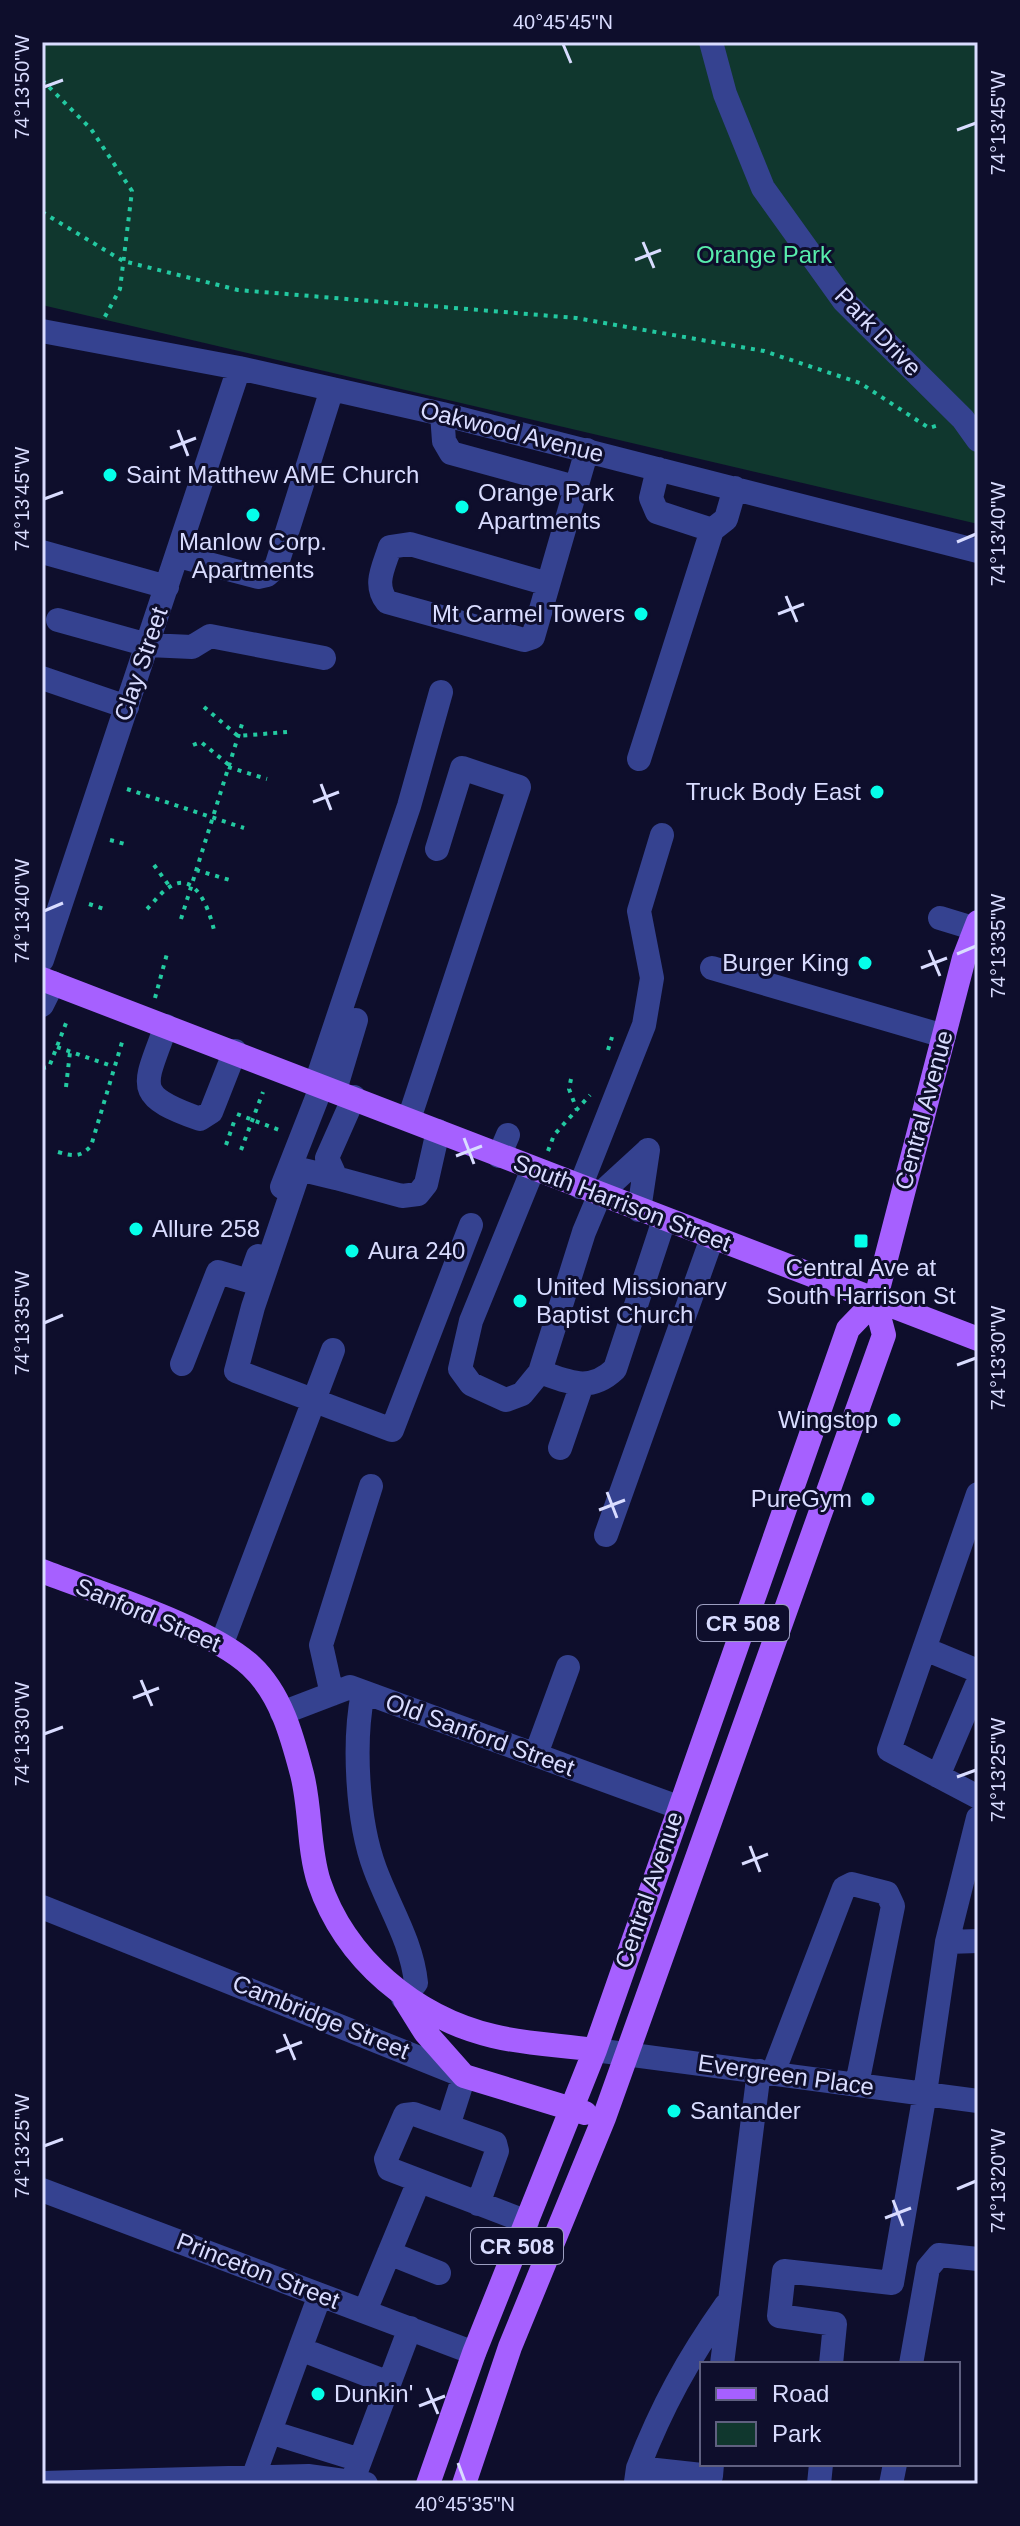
<svg xmlns="http://www.w3.org/2000/svg" width="1020" height="2526" font-family="Helvetica,sans-serif">
<style>
.green{fill:#10372e}
.lines{fill:none;stroke-linecap:round;stroke-linejoin:round}
.path{stroke:#23c9a1;stroke-width:4;stroke-dasharray:4 6;stroke-linecap:butt}
.minor{stroke:#354290;stroke-width:24}
.major{stroke:#a660ff;stroke-width:24}
.ticks{fill:none;stroke:#d9dcff;stroke-width:3}
.poi-dot{fill:#05ffea;stroke:#0e0e2c;stroke-width:3}
.labels{text-anchor:middle;stroke-width:6;stroke-linejoin:round;paint-order:stroke}
.shield{fill:#0e0e2c;stroke:#9c9ec0;stroke-width:2}
.shield-label{font-size:22px;font-weight:bold;fill:#d9dcff}
.park-label{font-size:24px;fill:#58ecac;stroke:#0e0e2c}
.street-label{font-size:24px;fill:#d9dcff;stroke:#0e0e2c}
.poi-label{font-size:24px;fill:#d9dcff;stroke:#0e0e2c;text-anchor:start}
.neatline{fill:none;stroke:#d9dcff;stroke-width:3}
.ticks-label{font-size:20px;text-anchor:middle;fill:#d9dcff}
</style>
<rect width="100%" height="100%" fill="#0e0e2c"/>
<!-- green -->
<path class="green" d="M42 42H978V524L42 305Z"/>
<g class="lines">
<!-- path -->
<path class="path" d="M42 80 91 129 132 191 120 289 102 322
M42 212 123 261 238 290 576 318 764 351 860 383 929 428 939 425
M204 707 238 736 287 732
M193 745 201 742 229 765
M228 767 267 779
M127 789 244 828
M110 840 125 844
M154 865 170 887
M196 870 233 881
M89 904 104 909
M147 909C154 902 162 891 171 886 197 871 210 913 214 930
M181 919 242 724
M155 998 168 950
M57 1047 112 1066
M608 1050 612 1037
M42 1068 49 1067 68 1018
M571 1079 569 1089 577 1110
M66 1087 70 1052
M237 1114 279 1130
M226 1145 235 1119
M241 1150 263 1092
M548 1151 554 1135 590 1095
M58 1152C72 1156 80 1158 91 1146L123 1039"/>
<!-- minor -->
<path class="minor" d="M711 42 725 94 763 188 844 301 963 419 978 440
M42 331 239 368 442 414 978 551
M442 414 444 441 451 453 575 487
M658 469 651 498 657 512 712 530
M42 552 167 587
M178 556 258 577 267 575 276 567 332 389
M548 584 410 544 390 547C384 567 373 584 387 602L524 640 533 637 587 450
M58 620 148 645 192 647 210 636 324 658
M42 678 127 707
M639 759 712 530 726 519 735 488
M940 918 976 929
M42 960 239 368
M712 968 944 1036
M42 1005 53 983
M166 1026C144 1087 132 1095 200 1119L211 1112 235 1051
M316 1083 409 806 441 692
M335 1090 356 1020
M354 1097 327 1158 336 1178 402 1196 418 1194 426 1184 438 1131
M409 1119 519 787 462 768 437 849
M499 1156 508 1135
M533 1169 471 1321 460 1369 471 1384 506 1400 522 1394 540 1372 584 1232 600 1194 648 1150
M336 1178 303 1170 298 1174 253 1307 236 1371 392 1430 471 1225
M282 1187 322 1085
M580 1187 644 1025 652 978 639 911 662 835
M639 1210 648 1150
M182 1364 218 1272 249 1281 258 1256
M540 1372C569 1382 590 1393 615 1369L664 1220
M560 1448 581 1387
M978 1494 889 1750 978 1797
M606 1535 712 1238
M222 1643 333 1350
M925 1649 978 1671
M363 1693C353 1742 357 1821 375 1869 389 1907 412 1942 416 1983L403 1998
M332 1694 321 1645 371 1486
M282 1713 350 1687 678 1807
M536 1754 568 1667
M938 1776 978 1682
M42 1907 464 2076 448 2126
M947 1942 978 1941
M595 2050 978 2101
M773 2073 844 1888 852 1884 887 1893 893 1906 857 2084
M42 2190 474 2353
M478 2204 497 2151 495 2143 414 2114 405 2115 386 2159 389 2169 527 2222
M389 2253 439 2273
M320 2295 300 2349 389 2383
M365 2311 419 2181
M722 2364 759 2071
M831 2364 835 2324 779 2316 784 2271 892 2283 925 2093 947 1942 978 1818
M911 2364 928 2268 939 2255 978 2259
M270 2432 360 2460
M638 2468C662 2406 688 2359 726 2305
M253 2478 300 2349
M352 2482 410 2328
M636 2482 638 2468 711 2476 712 2464
M42 2483 308 2476 366 2484
M819 2484 821 2464
M891 2484 895 2464"/>
<!-- major -->
<path class="major" d="M42 979 978 1339
M42 1571C98 1593 210 1627 251 1666 281 1694 292 1736 302 1774 311 1809 308 1848 319 1882 345 1959 414 2017 493 2036 525 2044 561 2045 595 2050
M405 2000 425 2032 464 2076 585 2113
M428 2484 474 2353 595 2050 848 1329 875 1301 964 958 978 922
M464 2484 510 2347 604 2118 884 1335 875 1301"/>
</g>
<!-- ticks -->
<path class="ticks" d="M563 44 571 63M44 87 63 80M957 130 976 123M643 242 654 268M635 260 661 250M178 430 188 456M170 448 196 438M44 499 63 492M957 542 976 534M786 596 797 622M778 614 804 604M321 784 331 810M313 802 339 792M44 911 63 903M929 950 940 976M957 954 976 946M921 968 947 958M464 1138 474 1164M456 1156 482 1146M44 1323 63 1315M957 1365 976 1358M607 1492 617 1518M599 1510 625 1500M141 1680 152 1706M133 1698 159 1688M44 1734 63 1727M957 1777 976 1770M750 1846 760 1872M742 1864 768 1854M284 2034 295 2060M276 2052 302 2042M44 2146 63 2139M957 2189 976 2181M893 2200 903 2226M885 2218 911 2208M427 2388 438 2414M419 2406 445 2396M458 2463 465 2482"/>
<!-- markers -->
<g class="poi-dot">
<circle cx="110" cy="475" r="8"/>
<circle cx="462" cy="507" r="8"/>
<circle cx="253" cy="515" r="8"/>
<circle cx="641" cy="614" r="8"/>
<circle cx="877" cy="792" r="8"/>
<circle cx="865" cy="963" r="8"/>
<circle cx="136" cy="1229" r="8"/>
<rect x="853" y="1233" width="16" height="16" rx="4"/>
<circle cx="352" cy="1251" r="8"/>
<circle cx="520" cy="1301" r="8"/>
<circle cx="894" cy="1420" r="8"/>
<circle cx="868" cy="1499" r="8"/>
<circle cx="674" cy="2111" r="8"/>
<circle cx="318" cy="2394" r="8"/>
</g>
<g class="labels">
<!-- shield labels -->
<g class="shield">
<rect x="697" y="1605" width="92" height="36" rx="6"/>
<rect x="471" y="2228" width="92" height="36" rx="6"/>
</g>
<g class="shield-label">
<text x="743" y="1631">CR 508</text>
<text x="517" y="2254">CR 508</text>
</g>
<!-- park labels -->
<g class="park-label">
<text x="764" y="263">Orange Park</text>
</g>
<!-- street labels -->
<g class="street-label">
<text transform="translate(878 332) rotate(46)" y="8">Park Drive</text>
<text transform="translate(512 432) rotate(14)" y="8">Oakwood Avenue</text>
<text transform="translate(141 664) rotate(-71)" y="8">Clay Street</text>
<text transform="translate(924 1110) rotate(-75)" y="8">Central Avenue</text>
<text transform="translate(622 1203) rotate(21)" y="8">South Harrison Street</text>
<text transform="translate(148 1615) rotate(23)" y="8">Sanford Street</text>
<text transform="translate(480 1735) rotate(20)" y="8">Old Sanford Street</text>
<text transform="translate(649 1890) rotate(-71)" y="8">Central Avenue</text>
<text transform="translate(321 2017) rotate(22)" y="8">Cambridge Street</text>
<text transform="translate(786 2075) rotate(8)" y="8">Evergreen Place</text>
<text transform="translate(258 2271) rotate(21)" y="8">Princeton Street</text>
</g>
<!-- poi labels -->
<g class="poi-label">
<text x="126" y="483">Saint Matthew AME Church</text>
<text x="478" y="501">Orange Park<tspan x="478" dy="28">Apartments</tspan></text>
<text x="253" y="550" text-anchor="middle">Manlow Corp.<tspan x="253" dy="28">Apartments</tspan></text>
<text x="625" y="622" text-anchor="end">Mt Carmel Towers</text>
<text x="861" y="800" text-anchor="end">Truck Body East</text>
<text x="849" y="971" text-anchor="end">Burger King</text>
<text x="152" y="1237">Allure 258</text>
<text x="368" y="1259">Aura 240</text>
<text x="861" y="1276" text-anchor="middle">Central Ave at<tspan x="861" dy="28">South Harrison St</tspan></text>
<text x="536" y="1295">United Missionary<tspan x="536" dy="28">Baptist Church</tspan></text>
<text x="878" y="1428" text-anchor="end">Wingstop</text>
<text x="852" y="1507" text-anchor="end">PureGym</text>
<text x="690" y="2119">Santander</text>
<text x="334" y="2402">Dunkin'</text>
</g>
</g>
<!-- border -->
<rect width="1020" height="2526" fill="none" stroke="#0e0e2c" stroke-width="88"/>
<!-- legend -->
<rect x="700" y="2362" width="260" height="104" fill="#0e0e2c" stroke="#5f6080" stroke-width="2"/>
<rect x="716" y="2388" width="40" height="12" fill="#a660ff" stroke="#5f6080" stroke-width="2"/>
<text x="772" y="2402" font-size="24" fill="#d9dcff">Road</text>
<rect x="716" y="2422" width="40" height="24" fill="#10372e" stroke="#5f6080" stroke-width="2"/>
<text x="772" y="2442" font-size="24" fill="#d9dcff">Park</text>
<rect x="44" y="44" width="932" height="2438" class="neatline"/>
<g class="ticks-label">
<text x="563" y="29">40°45'45"N</text>
<text transform="translate(22 87) rotate(-90)" y="7">74°13'50"W</text>
<text transform="translate(998 123) rotate(-90)" y="7">74°13'45"W</text>
<text transform="translate(22 499) rotate(-90)" y="7">74°13'45"W</text>
<text transform="translate(998 534) rotate(-90)" y="7">74°13'40"W</text>
<text transform="translate(22 911) rotate(-90)" y="7">74°13'40"W</text>
<text transform="translate(998 946) rotate(-90)" y="7">74°13'35"W</text>
<text transform="translate(22 1323) rotate(-90)" y="7">74°13'35"W</text>
<text transform="translate(998 1358) rotate(-90)" y="7">74°13'30"W</text>
<text transform="translate(22 1734) rotate(-90)" y="7">74°13'30"W</text>
<text transform="translate(998 1770) rotate(-90)" y="7">74°13'25"W</text>
<text transform="translate(22 2146) rotate(-90)" y="7">74°13'25"W</text>
<text transform="translate(998 2181) rotate(-90)" y="7">74°13'20"W</text>
<text x="465" y="2511">40°45'35"N</text>
</g>
</svg>
